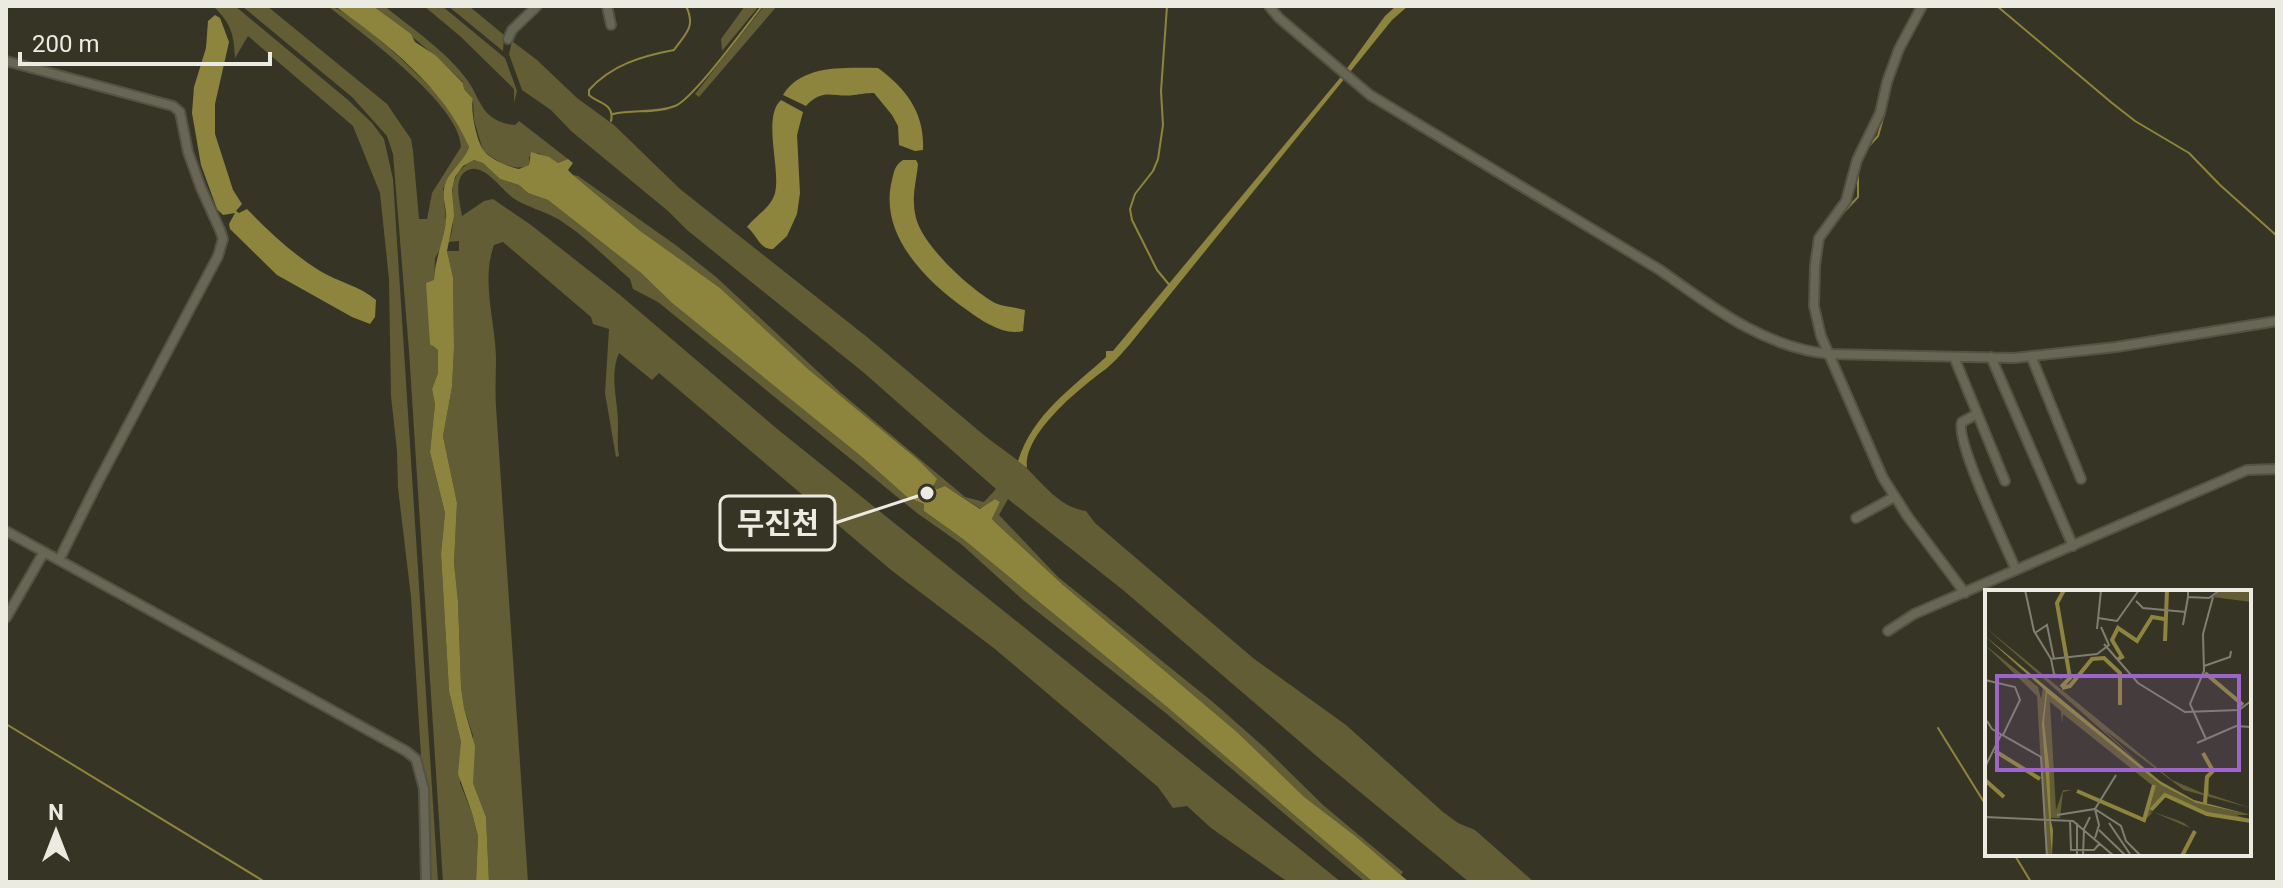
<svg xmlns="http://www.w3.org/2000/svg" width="2283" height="888" font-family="Roboto,'Noto Sans KR',sans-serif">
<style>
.green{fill:#625d35}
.water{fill:#8d853e}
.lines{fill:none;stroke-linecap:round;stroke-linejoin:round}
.stream{stroke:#8d853e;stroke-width:2}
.street-casing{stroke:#545245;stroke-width:12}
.street{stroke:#686756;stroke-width:8}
.inset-river{fill:none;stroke:#8d853e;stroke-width:4}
.inset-road{fill:none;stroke:#7f7e70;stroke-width:2}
.view{fill:#9d65c9;fill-opacity:0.15;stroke:#9d65c9;stroke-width:4}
.inset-edge{fill:none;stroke:#ecebe1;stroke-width:4}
.leader{fill:none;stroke:#ecebe1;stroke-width:3}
.callout-dot{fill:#ecebe1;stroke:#363525;stroke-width:3}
.callout{fill:#363525;stroke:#ecebe1;stroke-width:3}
.callout-label{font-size:30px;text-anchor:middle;font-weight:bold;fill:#ecebe1}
</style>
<rect width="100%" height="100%" fill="#363525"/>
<!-- green -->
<path class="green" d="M213 6H235L348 100 372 123 384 139 393 179 438 882H429L411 597 398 488 397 451 391 396 389 279 380 193 353 126 248 36 235 58C234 34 231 23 213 6Z
M242 6H267L387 104 404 129 411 139 413 151 419 219H427L432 193 461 147C461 105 361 33 328 6 350 6 438 92 453 112 460 122 464 136 469 147L466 157 452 171 443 189 446 221 441 248 435 258 432 346 438 350V373L432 389 435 404 430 452 445 513 441 554 449 691 461 742 460 783 472 813 478 836 476 882H443L409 351 393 154 387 136 352 97Z
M373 6H384C413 29 446 51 468 81 475 91 479 104 487 113 496 121 503 124 515 125L519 121 568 159 558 163 538 153 529 157V165C514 173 496 160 483 151L474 120 473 99 464 89 463 82C434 54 405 30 373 6Z
M424 6H442L505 58 517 91 514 103V89L461 37Z
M448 6H469L504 35 503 51Z
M745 6H759L722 51 721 39Z
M764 6H777L699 97 695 94Z
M512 41 537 60 577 98 614 125 680 189 867 337 985 436C996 445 1009 453 1021 463 1041 480 1057 507 1086 511L1095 523 1253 658 1346 725 1443 812 1458 823 1475 830 1534 882H1469L1320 759 1123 590 1008 499 999 515 1058 577 1214 703 1265 748 1323 805 1403 872 1401 875 1304 798 1237 732 1062 584 998 525 992 519 1000 502 995 499 981 509 945 486 937 489 720 288 639 230 573 175 578 176 677 246 716 277 841 393 965 497 984 502 996 489 863 372 687 230 668 211 571 131 551 110 522 90 509 54Z
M474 160 483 163 500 179 519 185 528 193 548 200 641 273 672 303 862 457 907 497 924 504V511L963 539 1167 707 1373 882H1365L1167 714 1024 601 961 544 917 513 658 302 633 289 630 279C607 259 584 235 558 219 544 211 527 207 513 198 501 189 484 163 468 170 452 177 460 203 462 216L484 201 493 199 531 225 620 295 776 428 1341 882H1288L1211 828 1187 806 1173 808 1158 787 995 649 891 570 659 373 652 380 619 353C609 376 618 400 618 423 618 434 617 445 619 456L616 457 605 393 609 329 593 324 591 317 503 242 494 245C481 281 495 320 496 357 496 373 495 390 496 407L528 882H489L486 817 473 783V736L464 708 461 687 458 601 454 563 457 503 443 436 452 387 454 348 453 277 447 251H459V241L448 242C463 213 436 179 474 160Z"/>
<!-- water -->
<path class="water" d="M335 6H373L411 34 415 42 435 55 463 83 464 89 473 99C470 110 477 142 484 151 490 159 509 167 519 169L529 165 531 152 549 157 558 163 568 159 573 163 568 170 573 175 639 230 720 288 809 370 918 460 937 479 933 486 937 489 945 486 980 509 995 499 1000 502 992 519 998 525 1062 584 1237 732 1304 797 1355 836 1409 882H1373L1167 707 963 539 924 511V504L907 497 862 457 672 303 641 273 548 200 528 193 519 185 500 179 483 163 474 160 463 166 455 177 452 190 454 216 447 251 453 277 454 348 452 387 443 436 457 503 454 563 458 601 461 687 464 708 475 746 473 783 486 817 489 882H476L478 836 472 813 458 774 461 742 449 691 441 554 445 513 430 452 435 404 432 389 438 373V350L430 344 426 283 434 280C435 258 444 241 446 219 447 209 442 199 444 189 447 171 464 163 469 147 444 87 386 43 335 6Z
M1396 6H1408L1392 20 1130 344C1122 353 1113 364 1103 371 1079 389 1023 434 1027 468L1018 461C1033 414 1072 388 1106 357V351H1113L1340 78 1385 16Z
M215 15 220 18 229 42 215 104V134L233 190 242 204 236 211 239 213 247 209C268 231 294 255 320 271 338 282 360 286 376 300L375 317 370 324 352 317 277 275 230 229 229 224 235 213 223 215 217 209 201 165 192 113 194 87 206 48 208 21Z
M878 68C907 89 925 114 923 150L915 151 899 145 898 126 892 115 874 93C866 93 861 94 854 95 834 98 823 87 806 106L783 95C802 64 845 68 878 68Z
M781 100 803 112 797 135 800 193 797 214 787 236 773 249C760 250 757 235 747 227 755 216 771 208 775 193 781 169 762 117 781 100Z
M903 160H916L918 164C916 184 911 197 916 218 923 246 970 289 995 303 1004 307 1016 307 1025 310L1023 331C1004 336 982 321 967 310 927 282 878 235 892 180 894 171 895 165 903 160Z"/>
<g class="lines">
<!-- stream -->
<path class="stream" d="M1167 6 1161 91 1163 125 1158 159 1153 171 1135 194 1130 209 1132 220 1157 270 1171 287
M1997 6 2112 103 2135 121 2189 153 2220 185 2277 236
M613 114C633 109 655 114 675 106 693 99 746 26 762 6
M611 121C615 104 599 104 589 95V90C611 65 642 56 674 50 686 33 696 27 686 6
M1868 147 1878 136 1885 111
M1842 214 1858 197V171
M6 724 265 882
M1938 728 1987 807
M2014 854 2031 882"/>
<!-- street casing -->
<g class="street-casing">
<path id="street" d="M607 6 611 25
M1269 6 1279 18 1370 95 1660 270C1712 307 1763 347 1829 354L2014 358 2116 347 2277 321
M1922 6 1899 49 1887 82 1880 113 1857 160 1846 201 1819 238 1815 265 1814 306 1821 336 1883 478 1908 517 1965 593
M508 39 512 30 537 6
M6 61 173 106 180 112 188 152 201 188 220 230 223 239 218 256 98 482 59 560
M2031 356 2081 479
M1954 357 2005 481
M1991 357 2073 546
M1977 414 1962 422C1954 439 2006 546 2016 570
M1856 518 1894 497
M6 531 406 751 416 759 424 789 426 882
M6 618 44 552
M1888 631 1914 614 2247 470 2277 469"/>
</g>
<!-- street -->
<use href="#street" class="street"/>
</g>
<!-- overview -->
<g transform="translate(1985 590)">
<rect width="266" height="266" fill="#363525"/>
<path d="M236 0H266V12L228 7ZM0 37 187 190 222 205V187L229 181 223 187 224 204 266 218 199 200 118 139 161 179ZM0 55 53 97 56 109 58 97 28 72 14 60 176 195 211 213 266 225H251L266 230 222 224 180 205 165 223 168 222 192 230 199 233 205 238 168 222 159 231 115 208 159 230 168 196 78 124 77 134 76 121 65 112 71 220 78 200H87L78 202 75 228H65L63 177 67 266H61L52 106Z" fill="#625d35"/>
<path d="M0 46 175 191 209 210 266 225 211 213 176 195 62 103 59 132 64 175 66 231 68 240 67 266 57 134 61 101Z" fill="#8d853e"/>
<path class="inset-river" d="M180 51 182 0M133 69 137 67 127 50 133 38 152 51 167 27 179 29M220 83 258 115M76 97 85 88 72 13 79 0M77 98 85 96 107 69 119 68 135 83V115M10 161 55 189M218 163 228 181 222 187 220 213M0 190 19 207M92 201 159 230 169 195M166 220 180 205 222 224 266 231M197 266 210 241"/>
<path class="inset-road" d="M40 0 49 41 66 69 112 64 124 55 116 37M203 1V7L224 8 235 0M151 11 158 18 201 22M113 28 132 31 154 0M198 35 203 7M112 39 116 0M50 43 62 35 69 69M119 54 153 93 200 122 254 120 266 111M66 69 69 84 77 88M219 76 245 67 246 61M0 90 30 97 35 110 18 145M2 131 7 139 56 167 62 266M221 149 205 114 219 81 218 44 228 7M212 153 251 136 266 137M0 177 16 145M131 185 110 219 136 236 141 251 156 266M72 225 110 219 114 235 110 248M0 227 88 231 129 266M85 230 86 260H109L115 253M92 233V266M124 233 145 264M114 240 141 266M98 266 99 239 105 227"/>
<path class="view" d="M12 86H254V180H12Z"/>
<rect width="266" height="266" class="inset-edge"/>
</g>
<!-- callouts -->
<path class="leader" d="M927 493L835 523"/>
<circle class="callout-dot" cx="927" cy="493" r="8"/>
<rect class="callout" x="720" y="496" width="115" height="54" rx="8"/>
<g class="callout-label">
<text x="778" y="534">무진천</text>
</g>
<!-- border -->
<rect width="2283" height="888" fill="none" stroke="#ecebe1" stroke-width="16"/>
<!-- north arrow -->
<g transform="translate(56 832)" stroke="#363525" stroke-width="6" paint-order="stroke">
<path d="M0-6L14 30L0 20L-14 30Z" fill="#ecebe1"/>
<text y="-12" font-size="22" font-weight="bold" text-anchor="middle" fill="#ecebe1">N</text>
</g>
<!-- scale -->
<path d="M20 52v12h250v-12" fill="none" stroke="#ecebe1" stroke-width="4"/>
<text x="32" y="52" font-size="24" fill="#ecebe1" stroke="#363525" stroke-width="6" paint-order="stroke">200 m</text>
</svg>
